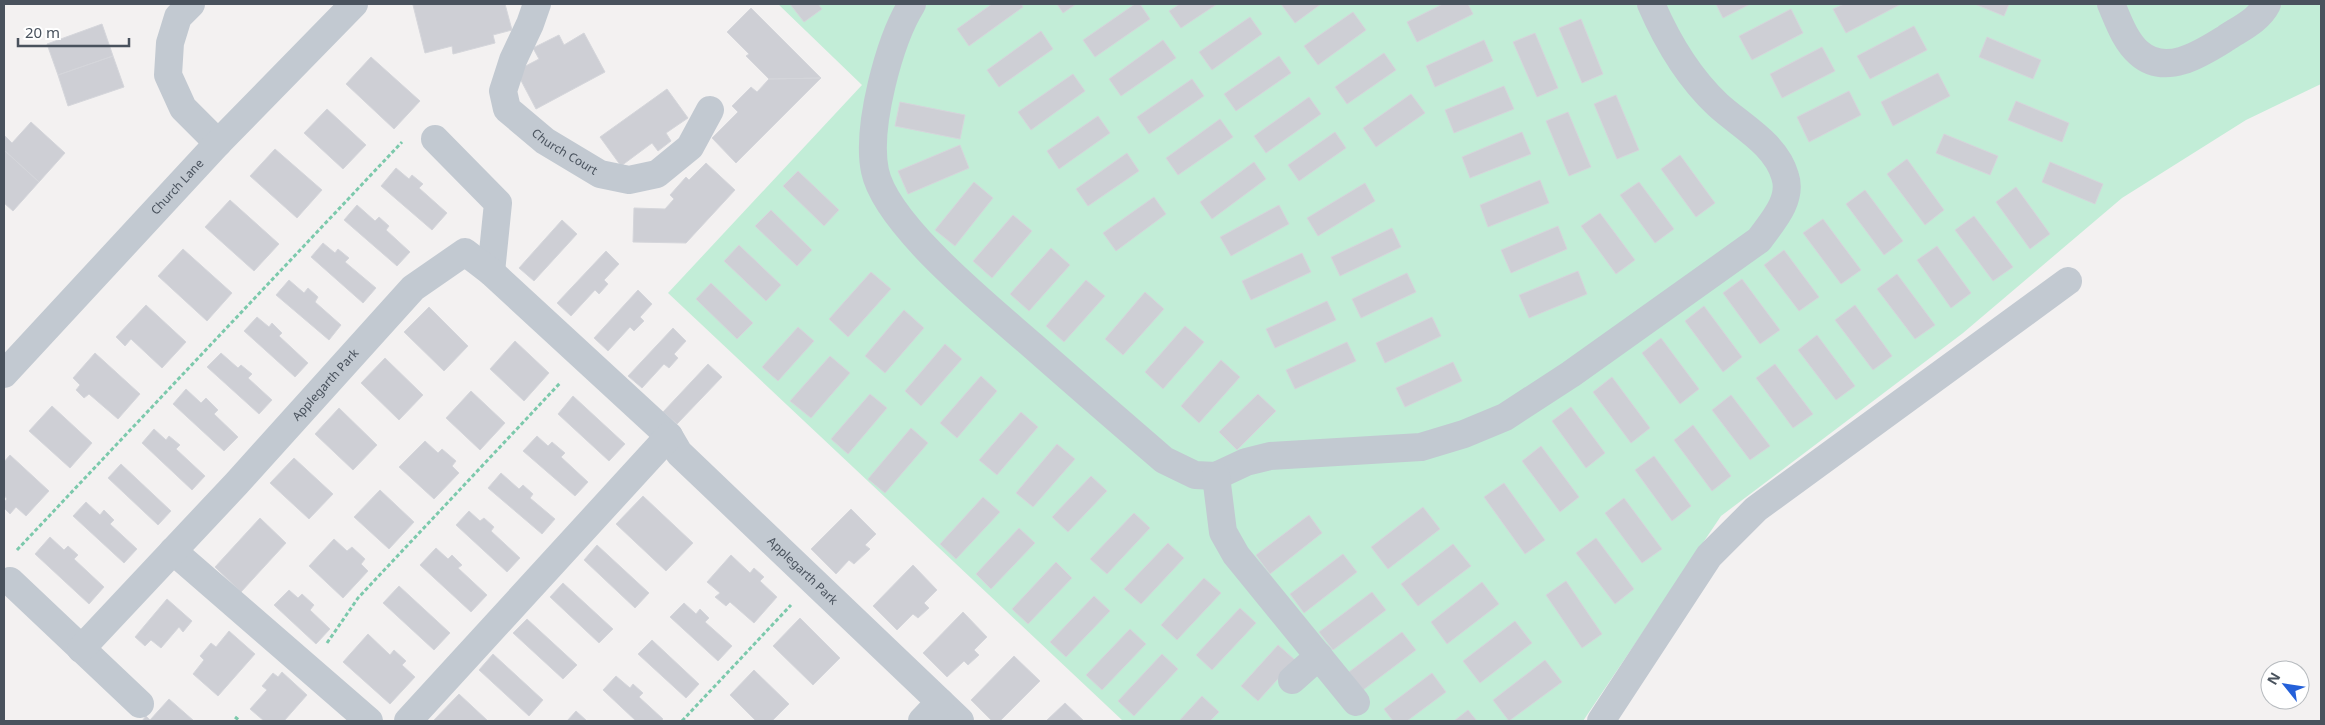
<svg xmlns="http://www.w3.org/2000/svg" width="2325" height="725" font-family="'Noto Sans',sans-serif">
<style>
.green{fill:#c2edd7}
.building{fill:#cecfd5;stroke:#d5d6db}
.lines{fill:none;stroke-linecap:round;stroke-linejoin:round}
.path{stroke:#7cc9ac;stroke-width:3;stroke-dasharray:4 2.5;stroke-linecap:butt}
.minor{stroke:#c2c9d1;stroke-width:28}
.labels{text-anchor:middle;stroke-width:4.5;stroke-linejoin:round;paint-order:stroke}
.street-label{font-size:12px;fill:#49525d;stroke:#fff}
</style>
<rect width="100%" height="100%" fill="#f3f1f1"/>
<!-- green -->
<path class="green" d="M778 4H2321V84L2246 120 2122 198 1963 333 1721 516 1583 721H1123L668 293 862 85Z"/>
<!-- building -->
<path class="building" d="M417 4H505L512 30 493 35 495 43 453 54 452 46 425 53 413 5Z
M790 4H818L822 9 804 22Z
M992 4H1021L1023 7 969 46 957 29Z
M1057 4H1076L1063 13Z
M1135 4H1140L1150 19 1095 57 1083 40Z
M1180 4H1217L1181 28 1169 11Z
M1281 4H1321L1295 23Z
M1443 4H1468L1473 14 1417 42 1407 22Z
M1716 4H1750L1723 18Z
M1844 4H1901L1846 33 1833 9Z
M1975 4H2009L2004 16Z
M751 8 821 78 769 79 746 56 749 54 727 32Z
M1791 9 1803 33 1752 60 1739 36Z
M1353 12 1366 30 1318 65 1304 46Z
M1250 17 1262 34 1212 70 1199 52Z
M1581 19 1603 74 1582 83 1559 28Z
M102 24 113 56 58 75 47 44Z
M1914 26 1927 50 1870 79 1857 56Z
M1041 31 1053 49 999 87 987 70Z
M584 33 605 72 536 109 516 71 539 59 533 48 559 35 564 45Z
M1535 33 1558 88 1537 97 1513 42Z
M1987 37 2041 60 2033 79 1979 57Z
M1163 40 1176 58 1121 96 1109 79Z
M1484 40 1493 61 1435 87 1426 66Z
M1822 47 1835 71 1782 98 1770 74Z
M1384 53 1396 70 1347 104 1335 87Z
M113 56 124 87 68 106 58 75Z
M1279 56 1291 73 1236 111 1224 94Z
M371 57 420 101 394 129 346 84Z
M1938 73 1950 96 1893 126 1881 102Z
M1073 74 1085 91 1031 130 1018 112Z
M821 78 736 163 712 138 738 112 732 106 751 87 757 92 769 79Z
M1192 79 1204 96 1149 134 1137 117Z
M1504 86 1514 109 1454 133 1445 110Z
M667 89 688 118 666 133 671 141 658 151 652 143 621 166 600 137Z
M1849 91 1861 115 1809 142 1797 117Z
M1411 94 1425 113 1376 147 1363 128Z
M1616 95 1639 150 1617 159 1594 104Z
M1309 97 1321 114 1266 153 1254 136Z
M2016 101 2069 123 2062 142 2008 120Z
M900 102 965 115 960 139 895 126Z
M327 109 366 145 343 169 304 133Z
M1568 112 1591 167 1569 176 1546 121Z
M1098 116 1110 133 1059 169 1047 151Z
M1220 119 1233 137 1178 175 1166 158Z
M31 122 65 153 39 182 4 150V135L12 143Z
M1335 132 1346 148 1299 181 1288 165Z
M1522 132 1531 154 1470 178 1462 157Z
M1944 134 1998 156 1990 175 1936 153Z
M960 145 969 168 908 194 898 171Z
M275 149 322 190 297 218 250 176Z
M4 150 39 182 13 211 4 203Z
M1127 153 1139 171 1088 206 1076 189Z
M1680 155 1715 203 1696 217 1661 169Z
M1907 159 1944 210 1925 225 1887 174Z
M1254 162 1266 179 1212 219 1200 202Z
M2050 162 2103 184 2095 204 2042 182Z
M706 163 735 190 686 243 633 242 634 208 665 209 674 199 670 195 686 177 689 180Z
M396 168 409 179 412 175 423 184 419 188 447 213 432 230 381 186Z
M798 171 839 210 824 226 783 186Z
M1540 180 1549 203 1488 227 1480 205Z
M974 182 993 198 955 246 935 230Z
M1639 182 1674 229 1655 243 1620 195Z
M1365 183 1375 201 1318 236 1307 218Z
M2016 187 2050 234 2030 249 1996 202Z
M1865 190 1903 241 1884 255 1846 204Z
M1154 197 1166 214 1116 251 1103 233Z
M230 200 279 244 254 271 205 227Z
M357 205 375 221 379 217 389 226 386 230 410 252 397 266 344 220Z
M1279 205 1289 224 1231 256 1220 237Z
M771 210 812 250 797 266 755 226Z
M1600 213 1635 260 1616 274 1581 226Z
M1013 215 1032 231 992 278 973 261Z
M1974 216 2013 267 1993 281 1955 230Z
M1823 219 1861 270 1841 284 1803 233Z
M562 220 577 234 534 281 519 268Z
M1558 226 1567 249 1511 273 1501 250Z
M1392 228 1401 247 1340 276 1331 257Z
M323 243 335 253 338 249 349 258 345 262 376 288 363 303 311 257Z
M739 245 781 285 766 301 724 261Z
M1937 246 1971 293 1951 308 1917 260Z
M1051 248 1070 265 1029 311 1010 294Z
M183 249 232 293 207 321 158 276Z
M1784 250 1819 297 1799 311 1764 265Z
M606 251 619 264 604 280 608 284 599 294 595 290 571 316 557 303Z
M1302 253 1311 272 1251 300 1242 281Z
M1578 271 1587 294 1529 318 1519 295Z
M871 272 891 289 848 337 829 319Z
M1407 273 1416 292 1361 318 1352 299Z
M1897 274 1935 325 1915 339 1877 289Z
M1742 279 1780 330 1760 344 1723 293Z
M289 280 304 293 308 288 318 297 315 302 341 325 329 340 276 295Z
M1086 280 1105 296 1064 342 1046 326Z
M711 283 753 323 737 339 696 299Z
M638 290 652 304 640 317 644 321 634 331 630 327 608 351 594 338Z
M1145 292 1164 309 1123 355 1105 339Z
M1327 301 1336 320 1275 348 1266 329Z
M146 305 186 342 162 368 131 339 125 346 116 337Z
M1855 305 1892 356 1873 370 1835 320Z
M1704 306 1742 357 1723 372 1685 321Z
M429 307 468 346 444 371 404 332Z
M904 310 924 328 885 373 865 356Z
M257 317 269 327 272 323 282 333 279 336 308 363 295 377 244 331Z
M1432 317 1441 336 1385 363 1376 343Z
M1185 326 1204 342 1163 389 1145 372Z
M798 327 814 341 778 381 762 367Z
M673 328 686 341 674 354 678 358 669 368 664 364 642 388 628 376Z
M1817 335 1855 386 1836 400 1798 350Z
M1661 338 1699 389 1680 404 1642 353Z
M515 341 549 373 524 401 490 369Z
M1347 342 1356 361 1295 389 1286 370Z
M945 344 962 359 921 406 905 391Z
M95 353 140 394 118 419 89 394 84 398 76 390 80 385 73 378Z
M221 353 238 368 241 365 252 374 248 378 272 400 259 414 207 367Z
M830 356 850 373 811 418 790 401Z
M385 358 423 395 399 420 361 383Z
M1221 360 1240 377 1199 423 1181 406Z
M1453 362 1462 381 1405 407 1396 388Z
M708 364 722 377 677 424 663 412Z
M1775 364 1813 414 1793 428 1756 378Z
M981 376 997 391 957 438 940 423Z
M1612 377 1650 428 1631 443 1593 392Z
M186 389 201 403 206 398 218 410 214 414 238 437 224 451 173 404Z
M471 391 505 423 480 450 446 418Z
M870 394 887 408 848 454 831 439Z
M1258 394 1276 411 1237 450 1219 432Z
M1731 395 1770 446 1750 460 1712 410Z
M573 396 625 444 609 461 558 414Z
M52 406 92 443 70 468 29 431Z
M1571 407 1605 453 1586 468 1552 421Z
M339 408 377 445 353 470 315 434Z
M1021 412 1038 427 997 475 979 460Z
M1693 425 1731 476 1712 491 1674 440Z
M911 428 928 443 885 493 868 479Z
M154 429 166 440 169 436 180 445 176 449 205 476 192 490 142 443Z
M537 436 548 446 552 442 565 453 561 457 588 482 575 496 523 451Z
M425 441 438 453 442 449 456 461 452 466 459 473 434 499 399 467Z
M1057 444 1075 459 1033 507 1016 493Z
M1541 446 1579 497 1560 512 1522 461Z
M10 455 49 491 26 516 16 507 10 514 4 508V502L7 499 4 495V462Z
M1654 456 1691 506 1672 521 1635 470Z
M294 458 333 494 309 519 270 483Z
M121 464 171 511 158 525 108 478Z
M501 473 519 489 523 485 533 494 530 498 555 519 542 534 488 488Z
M1091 476 1107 491 1068 532 1052 517Z
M1504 483 1545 540 1525 554 1484 497Z
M380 490 414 522 389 549 354 517Z
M643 496 693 543 666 571 616 524Z
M983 497 1000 512 956 559 940 544Z
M1624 498 1662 549 1642 563 1605 513Z
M86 502 100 515 104 510 114 520 110 524 137 549 124 563 73 516Z
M1423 507 1440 529 1388 569 1371 547Z
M851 509 876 534 865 545 870 549 854 564 849 560 836 574 811 549Z
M469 511 480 521 484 518 494 527 491 531 520 558 507 572 456 525Z
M1134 513 1150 528 1107 574 1090 559Z
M1309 515 1322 533 1270 574 1256 555Z
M260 518 286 543 241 592 215 567Z
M1019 528 1035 543 991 589 976 574Z
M50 537 64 550 68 546 78 555 74 559 104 587 89 604 35 554Z
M1596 538 1634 589 1615 604 1576 553Z
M334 539 347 551 352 547 365 559 361 564 368 571 343 598 309 566Z
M1168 543 1184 558 1141 604 1124 589Z
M1453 544 1471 566 1418 606 1401 584Z
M597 545 649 593 635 608 584 560Z
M436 548 448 559 452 555 462 565 458 568 487 595 471 612 420 565Z
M1343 554 1357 572 1304 613 1290 594Z
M731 555 750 573 754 568 764 577 760 581 777 597 754 623 730 602 726 606 715 597 720 593 707 582Z
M1056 562 1072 578 1028 624 1012 609Z
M913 565 937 590 924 603 929 608 918 618 913 614 897 630 873 606Z
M1204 578 1221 593 1177 640 1161 625Z
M1566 581 1602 634 1582 648 1546 595Z
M1482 582 1499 604 1447 644 1431 622Z
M563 583 613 629 599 643 550 597Z
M399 586 450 633 434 650 383 603Z
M289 590 298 598 302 594 314 605 310 610 330 629 316 644 274 605Z
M1372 592 1386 610 1333 650 1319 632Z
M1094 596 1110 611 1066 657 1050 642Z
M167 599 192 621 183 632 179 627 161 648 151 640 145 646 135 637Z
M684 603 696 614 700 609 709 618 705 622 732 646 718 661 670 617Z
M1240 608 1256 623 1212 670 1196 655Z
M963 612 987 637 974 650 979 655 968 665 964 661 947 677 923 653Z
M800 618 840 658 813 685 773 646Z
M527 619 577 665 563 679 513 633Z
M1515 621 1532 643 1480 683 1463 661Z
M1130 629 1146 644 1102 690 1086 675Z
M229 631 255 654 218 696 193 674 204 660 200 656 211 643 216 647Z
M1402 632 1416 650 1363 690 1349 672Z
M368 634 390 655 394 650 406 661 402 665 415 677 390 704 343 662Z
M652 640 699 684 686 698 638 654Z
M1278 645 1295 660 1258 701 1241 686Z
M493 654 543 700 529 716 479 670Z
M1162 654 1178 669 1134 716 1118 701Z
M1014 656 1040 681 1000 721H992L971 700Z
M1545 660 1562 682 1509 721 1493 700Z
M754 670 789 704 772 721H756L730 695Z
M282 672 307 695 284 721H264L250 709 267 690 262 686 273 673 278 677Z
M1432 673 1446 692 1407 721H1393L1384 709Z
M616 676 630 688 633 684 643 693 639 697 663 719 661 721H636L603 690Z
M459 694 488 721H436L434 720Z
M1202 696 1219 712 1210 721H1179Z
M169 699 194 721H142L146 716 150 720Z
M1065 703 1084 721H1046Z
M1468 710 1477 721H1454Z
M576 711 587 721H567Z"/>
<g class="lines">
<!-- path -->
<path class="path" d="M17 550 402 142
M327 643 358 598 561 382
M235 717 240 721
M682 721 791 605"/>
<!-- minor -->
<g class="minor">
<path d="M191 4 178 17 170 43 168 75 183 108 218 143"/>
<path id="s1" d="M537 4 530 24 513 60 503 91 507 109 545 141 600 174 629 180 657 174 690 147 710 110"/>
<path d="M912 4C889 41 866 128 875 171 886 225 991 309 1033 346 1076 384 1120 422 1164 460L1195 475 1216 476 1246 462 1270 456 1421 447 1464 434 1505 417 1571 374 1759 240C1772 222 1793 200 1785 176 1776 144 1741 126 1718 105 1688 77 1667 41 1651 4"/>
<path d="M2111 4C2118 20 2125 41 2139 53 2166 77 2202 53 2226 38 2241 28 2259 20 2267 4"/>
<path d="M435 139 498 203 491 272"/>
<path id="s2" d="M4 374 218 143 354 4"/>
<path d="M1216 476 1223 532 1236 555 1356 702"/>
<path d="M173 551 369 721"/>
<path d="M10 581 140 704"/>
<path id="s3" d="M81 649 237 483 413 288 465 252 491 272 669 436 679 453 960 721"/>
<path d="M1292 680 1319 656"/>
<path d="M408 721 669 436"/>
<path d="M922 721 940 702"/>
<path d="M1601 721 1709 556 1756 509 2068 281"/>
</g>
</g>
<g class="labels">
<!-- street labels -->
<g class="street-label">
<text dy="4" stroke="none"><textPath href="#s1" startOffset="184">Church Court</textPath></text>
<text dy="4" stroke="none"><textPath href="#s2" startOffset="255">Church Lane</textPath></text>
<text dy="4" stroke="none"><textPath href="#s3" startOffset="360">Applegarth Park</textPath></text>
<text dy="4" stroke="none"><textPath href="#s3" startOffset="1019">Applegarth Park</textPath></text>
</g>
</g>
<!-- border -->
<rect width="2325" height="725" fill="none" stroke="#49525d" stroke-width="10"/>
<!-- north arrow -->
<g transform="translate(2285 685) rotate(300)"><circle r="24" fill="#ffffff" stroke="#b6babe"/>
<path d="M0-4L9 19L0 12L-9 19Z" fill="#2460d9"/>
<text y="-8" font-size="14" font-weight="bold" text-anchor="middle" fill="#49525d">N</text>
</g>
<!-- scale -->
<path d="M18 38v8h111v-8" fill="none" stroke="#49525d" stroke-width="2.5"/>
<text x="25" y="38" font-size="15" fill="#49525d" stroke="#ffffff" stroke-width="4" paint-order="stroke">20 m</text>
</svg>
